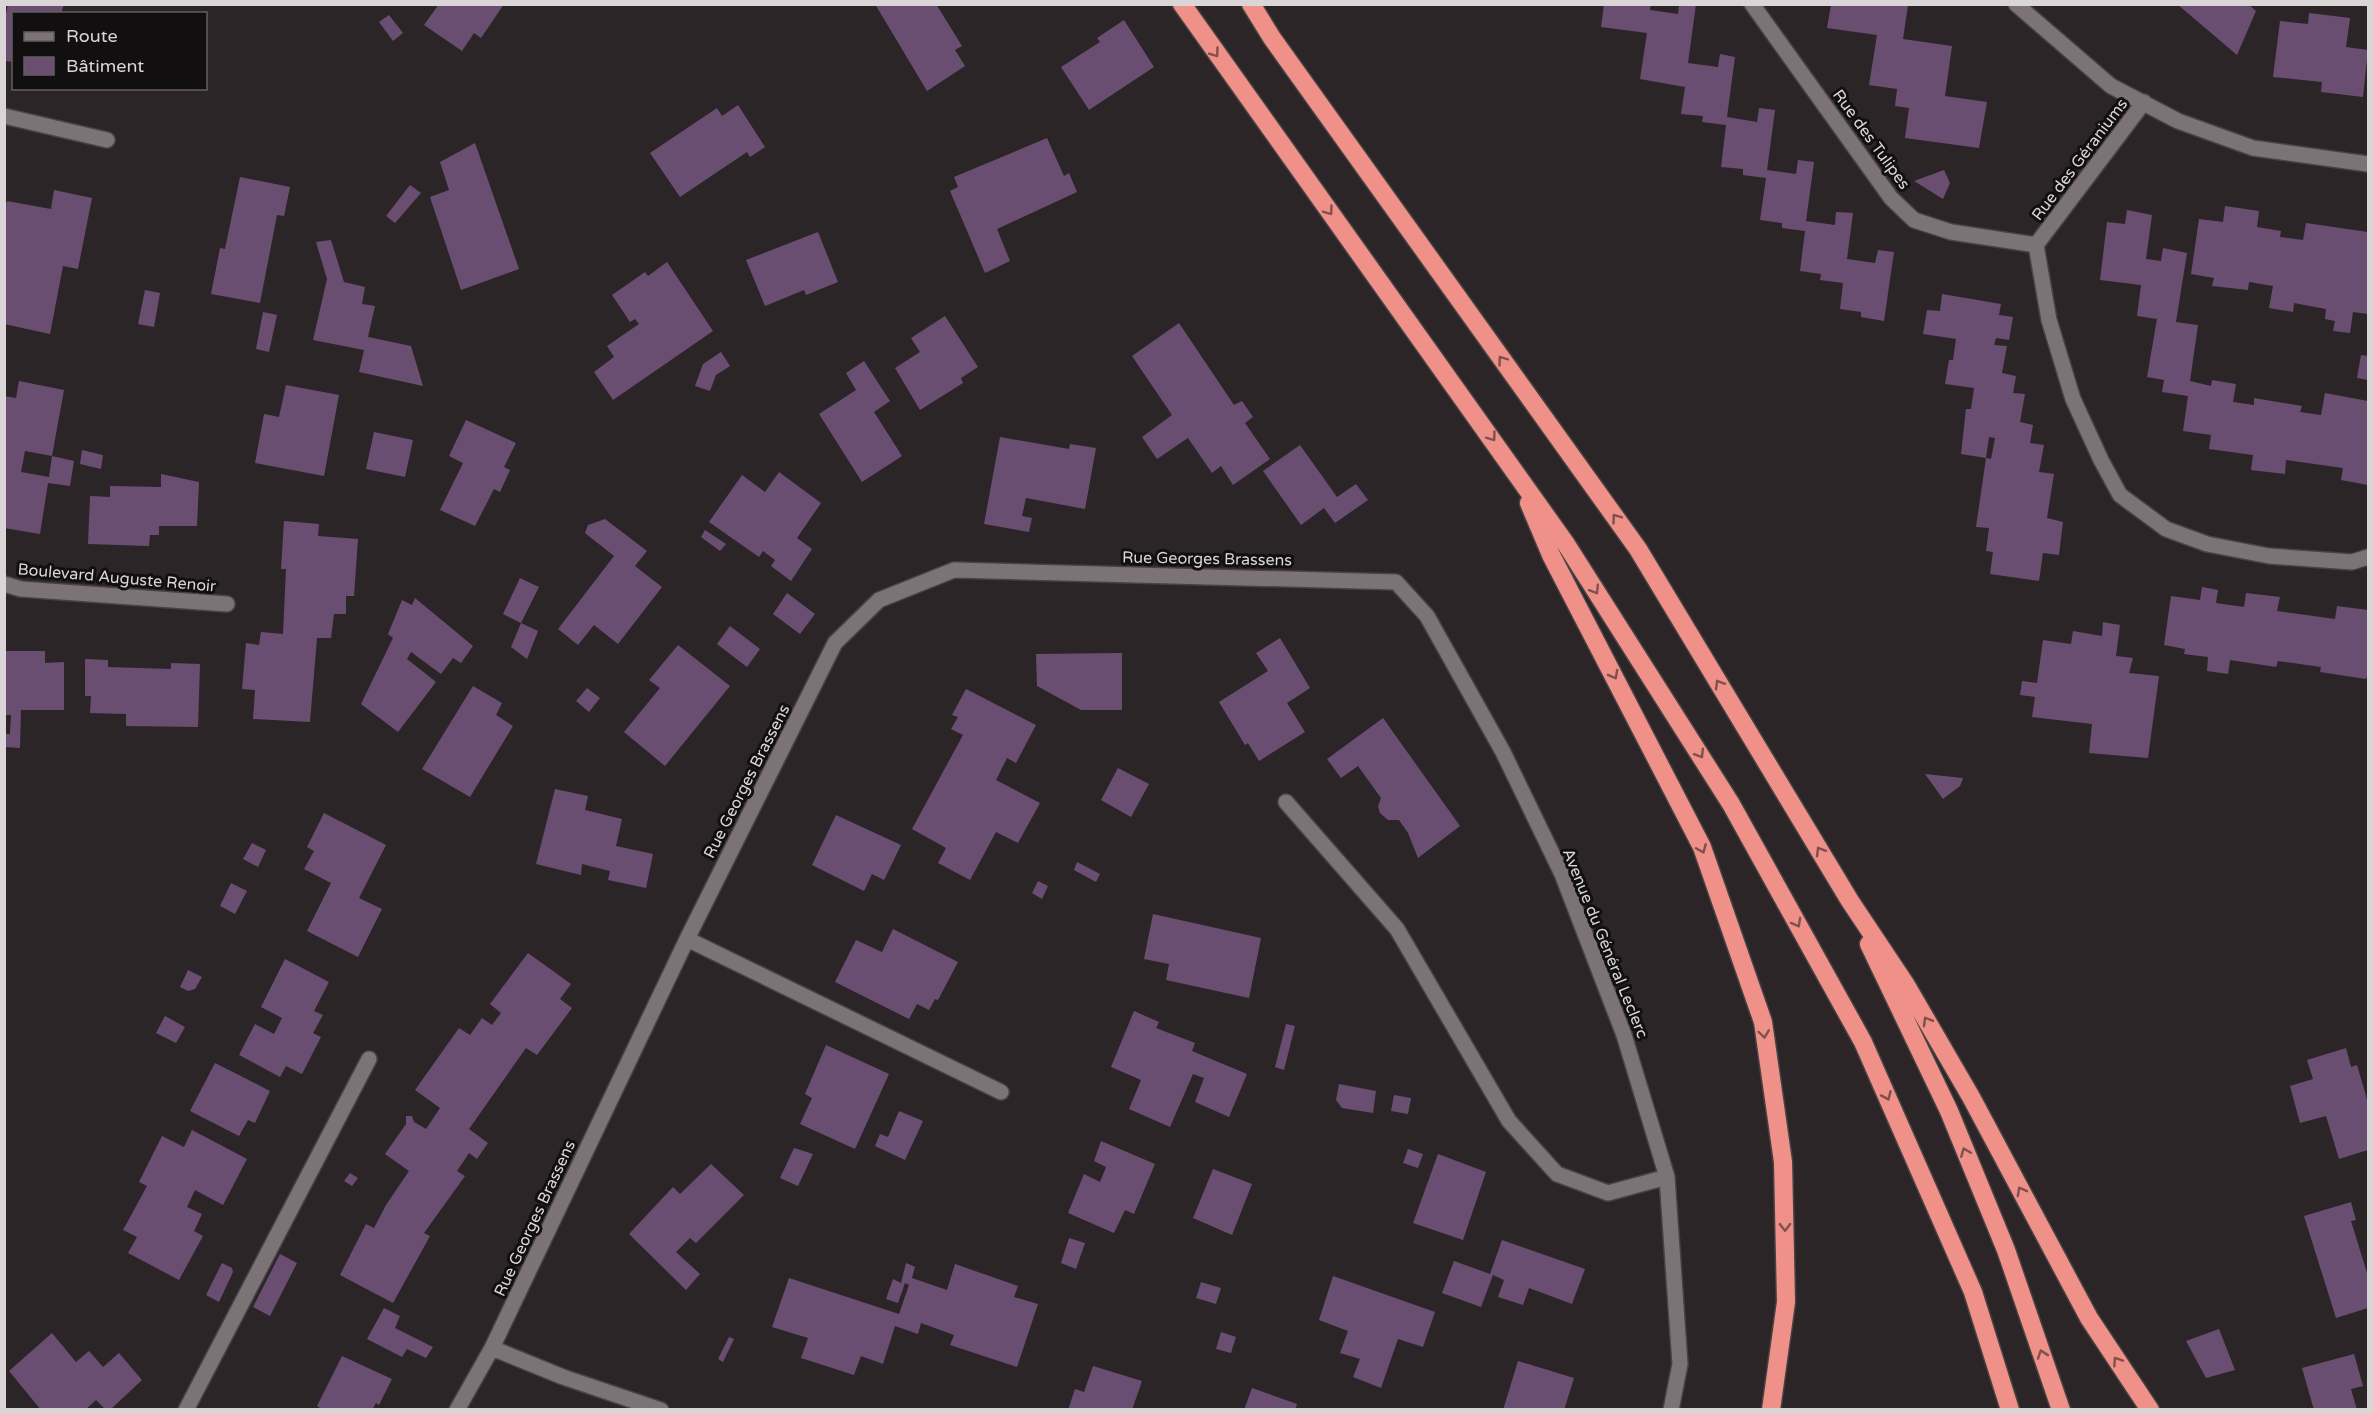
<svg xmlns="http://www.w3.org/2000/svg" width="2373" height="1414" font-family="'Varela Round',sans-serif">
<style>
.building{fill:#6a4e72}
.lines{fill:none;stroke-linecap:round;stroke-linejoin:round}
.minor-casing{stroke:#474244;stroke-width:18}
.highway-casing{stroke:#474244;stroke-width:21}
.minor{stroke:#7b7376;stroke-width:15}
.highway{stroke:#ef9188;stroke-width:18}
.oneway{stroke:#80504c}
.labels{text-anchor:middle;stroke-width:6;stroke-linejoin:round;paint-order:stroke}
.street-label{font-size:16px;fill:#dad5d7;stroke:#120f10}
</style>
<rect width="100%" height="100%" fill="#2c2528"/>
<!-- building -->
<path class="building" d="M8 4H64L61 14H14V62L4 61V23Z
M439 4H504L481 38 474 33 462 51 424 25Z
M875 4H936L962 46 955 50 965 66 927 91Z
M1604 4H1651L1650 10 1678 14 1679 4H1696L1688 63 1718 67 1720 54 1735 57 1727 117 1757 122 1759 108 1775 110 1767 170 1796 174 1798 160 1814 162 1806 221 1835 225 1836 212 1853 213 1847 259 1875 263 1878 250 1894 252 1884 321 1861 317V312L1840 309 1843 283 1820 280 1821 274 1800 271 1805 231 1782 228V223L1760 220 1766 178 1743 175V169L1721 167 1726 125 1702 122 1703 116 1681 114 1685 87 1640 79 1647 33 1601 27Z
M2177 4H2248L2256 11 2237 55Z
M1831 5H1908L1903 39 1952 46 1945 96 1987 102 1979 148 1905 138 1909 108 1895 106 1897 89 1869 85 1877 35 1827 28Z
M2309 13 2350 18 2346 47 2368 50 2363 97 2321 92 2322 82 2273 77 2280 21 2308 24Z
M389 15 403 33 393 41 379 22Z
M1124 20 1154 67 1089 110 1061 67 1100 42 1097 38Z
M738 105 765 147 750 157 747 152 680 197 650 153 717 108 722 116Z
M1047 138 1064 176 1069 173 1077 192 997 229 1010 261 985 273 950 191 958 187 954 177Z
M475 143 519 269 461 290 430 197 449 190 440 162Z
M1944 170 1950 183 1943 199 1914 181Z
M240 177 290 187 284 216 277 215 260 303 211 294 220 248 225 249Z
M410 185 421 193 395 223 386 216Z
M54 190 92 198 78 269 63 266 50 334 4 324V211L7 201 51 209Z
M2225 206 2259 211 2257 227 2281 231 2280 237 2303 240 2306 223 2368 232V314L2353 312 2350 333 2333 331 2335 321 2325 319 2326 309 2294 303 2293 312 2269 308 2273 286 2249 282 2248 290 2212 286 2214 278 2191 274 2199 219 2223 222Z
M2127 210 2152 215 2146 259 2161 261 2163 248 2187 253 2176 322 2198 325 2190 381 2211 386 2212 380 2236 384 2233 402 2254 405V398L2302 406 2300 412 2321 415 2325 393 2368 401V485L2341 480 2343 468 2286 460 2285 474 2251 470 2253 455 2209 449 2211 435 2183 431 2188 396 2162 392 2164 380 2147 377 2157 319 2137 316 2141 285 2100 280 2107 222 2125 224Z
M818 232 838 282 806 295 804 290 765 306 746 260Z
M331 240 344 282 365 287 362 304 375 306 368 337 411 346 423 386 359 372 364 350 313 340 327 279 316 242Z
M667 262 713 331 613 400 594 372 614 357 607 346 639 324 635 319 630 322 612 295 645 272 648 276Z
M145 290 160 293 154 327 138 324Z
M1942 294 2001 304 1999 315 2013 317 2009 340 1996 338 1994 345 2007 346 2002 373 2016 376 2013 393 2025 394 2020 422 2033 425 2030 443 2044 445 2039 472 2054 474 2047 518 2063 522 2059 555 2043 553 2039 581 1990 574 1993 552 1986 551 1989 528 1976 527 1986 458 1991 459 1995 438 1989 437 1986 458 1961 454 1966 409H1971L1974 388 1945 384 1949 360H1953L1956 339 1923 334 1927 310 1940 311Z
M263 312 277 315 269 352 256 349Z
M945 316 978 367 961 378 963 383 920 410 895 368 920 352 911 338Z
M1179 323 1234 405 1242 401 1253 417 1245 423 1270 459 1233 485 1221 466 1212 473 1188 438 1157 459 1142 437 1172 415 1132 356Z
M721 352 730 366 716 375 710 391 695 386 703 364Z
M2361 355 2368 356V380L2357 378Z
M864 361 890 401 874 412 902 456 862 482 819 414 856 390 846 373Z
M19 381 64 390 52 456 25 451 21 472 49 477 52 456 74 461 70 486 48 483 40 534 4 528V396L16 398Z
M286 385 339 395 324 476 255 463 264 414 279 417Z
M466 420 516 443 504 467 510 470 500 492 494 489 475 526 440 510 463 463 449 456Z
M374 432 413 440 405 477 366 469Z
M1000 437 1069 449 1070 444 1096 448 1085 509 1026 498 1022 516 1032 518 1029 532 984 524Z
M1300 445 1337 497 1356 484 1368 500 1335 523 1324 508 1301 525 1263 471Z
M82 450 103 455 101 469 80 464Z
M779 472 821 503 797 538 812 549 791 581 771 566 775 560 763 551 759 557 709 522 742 475 765 492Z
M161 474 199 482 197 526H159V535H150L149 546 88 544 90 496 110 497V486L161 487Z
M605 519 647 551 635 566 662 587 618 644 594 625 578 645 558 629 614 556 585 533 588 525Z
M284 521 319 524 318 536 358 539 354 596H346V614H334L331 638H317L310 722 253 719 255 690 242 689 246 643 259 645 261 632 283 634 286 569H281Z
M705 530 726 544 720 551 701 537Z
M520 578 539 587 521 623 503 614Z
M2202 587 2218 590 2216 603 2244 607 2246 593 2280 597 2277 611 2335 619 2337 606 2368 610V674L2366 679 2320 672 2321 667 2278 661 2276 667 2230 660 2228 674 2207 671 2208 657 2184 654 2185 649 2164 645 2171 596 2200 600Z
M787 593 815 614 800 634 773 614Z
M415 598 473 646 461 663 453 658 441 674 411 652 407 659 436 682 398 732 361 704 393 638 388 634 402 600 412 605Z
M2103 622 2120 625 2116 656 2133 658 2129 673 2159 676 2148 758 2089 753 2092 724 2032 717 2035 697 2020 695 2022 681 2037 683 2043 640 2071 644 2073 631 2102 636Z
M521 623 538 631 527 659 511 647Z
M730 626 760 649 747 667 717 644Z
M1280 638 1310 688 1287 703 1305 732 1259 761 1248 743 1245 745 1219 702 1268 671 1256 653Z
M678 645 730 686 665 766 624 732 660 688 649 680Z
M4 651H45V663L64 662V710H21L20 748 5 747V734H10L11 715H4Z
M1122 653V710H1081L1037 686 1036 654Z
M85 659 108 660V667L171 669V663L200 664 198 727 126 726V714L90 713 91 696H85Z
M473 686 502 703 496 715 513 726 470 797 422 769Z
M587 688 600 698 589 712 576 701Z
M966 689 1036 725 1016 763 1007 758 996 780 1040 803 1018 843 996 832 970 880 938 863 946 848 912 829 963 735 951 729 958 717 952 715Z
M1383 718 1460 826 1418 858 1408 833 1399 820H1388L1380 813 1378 806 1381 798 1358 766 1341 778 1327 759Z
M1118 768 1149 784 1131 817 1101 800Z
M1925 774 1963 778 1960 786 1943 799Z
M555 789 588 796 585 810 622 819 616 846 653 854 646 888 608 880 610 871 582 864 581 875 536 864Z
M324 813 386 845 359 898 382 909 358 957 307 931 331 883 304 869 314 851 307 847Z
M836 815 901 845 884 880 872 874 864 891 812 865Z
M252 843 266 850 258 867 243 859Z
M1077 862 1100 874 1096 882 1074 870Z
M1038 881 1048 886 1042 899 1032 893Z
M231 883 247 891 235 914 220 906Z
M1153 914 1261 938 1249 998 1166 980 1169 964 1144 959Z
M893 929 958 962 938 1000 935 999 929 1010 917 1004 909 1019 835 982 856 940 882 952Z
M528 953 571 984 560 999 572 1008 537 1055 526 1048 469 1129 488 1143 477 1159 469 1153 457 1171 465 1176 424 1233 430 1236 393 1303 340 1275 366 1224 374 1228 386 1205 409 1171 385 1154 406 1124V1116H412L414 1122 426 1129 440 1108 415 1090 459 1028 470 1035 482 1018 492 1025 501 1013 490 1004Z
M285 959 329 982 314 1011 323 1015 313 1033 321 1037 302 1074 286 1066 280 1077 239 1055 255 1024 274 1034 282 1018 261 1007Z
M188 970 202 977 195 989 188 991 180 987Z
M1134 1011 1159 1022 1156 1028 1195 1043 1192 1051 1247 1074 1229 1117 1195 1102 1204 1078 1193 1074 1170 1127 1129 1109 1141 1080 1111 1067Z
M165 1016 185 1027 176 1043 156 1033Z
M1286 1024 1295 1026 1284 1070 1275 1067Z
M826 1045 889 1074 855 1149 800 1124 812 1098 805 1094Z
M2346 1048 2351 1067 2357 1065 2368 1103V1150L2339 1159 2326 1116 2300 1123 2290 1086 2313 1079 2307 1060Z
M215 1063 270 1091 255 1123 248 1120 239 1136 190 1111Z
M1339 1084 1376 1091 1373 1113 1342 1108 1336 1100Z
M1394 1095 1411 1098 1408 1114 1391 1111Z
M899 1111 923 1121 905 1160 875 1146 880 1134 888 1137Z
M192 1130 247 1159 223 1205 195 1190 187 1207 202 1214 194 1231 203 1236 179 1280 128 1253 137 1237 123 1230 147 1186 139 1182 162 1136 184 1147Z
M1101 1141 1155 1164 1134 1214 1125 1210 1114 1233 1068 1213 1084 1174 1100 1182 1106 1167 1094 1161Z
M794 1148 813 1154 798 1186 780 1178Z
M1408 1149 1423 1154 1418 1168 1403 1163Z
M1438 1154 1486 1172 1463 1240 1413 1223Z
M711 1164 744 1195 696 1243 690 1238 676 1252 700 1274 686 1290 629 1234 673 1187 680 1194Z
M1213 1169 1252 1184 1232 1235 1193 1218Z
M350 1173 358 1178 352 1186 344 1181Z
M2351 1202 2356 1220 2351 1221 2368 1276V1308L2336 1318 2304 1216Z
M1069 1238 1085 1243 1076 1269 1061 1263Z
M1502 1240 1585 1269 1572 1304 1529 1288 1523 1305 1498 1297 1504 1280 1493 1275 1481 1307 1442 1293 1454 1261 1490 1274Z
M280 1254 297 1263 270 1316 253 1307Z
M222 1263 232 1268 233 1272 219 1302 206 1295Z
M906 1263 915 1267 912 1278 947 1290 955 1264 1018 1286 1014 1297 1038 1304 1017 1367 950 1345 954 1335 921 1323 918 1334 895 1326 883 1364 861 1356 854 1375 801 1358 808 1338 772 1327 789 1278 899 1314 909 1285 905 1283 898 1303 886 1299 893 1279 901 1283Z
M1333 1276 1435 1312 1423 1347 1398 1339 1381 1388 1353 1377 1360 1359 1340 1353 1348 1331 1319 1320Z
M1201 1282 1221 1288 1216 1304 1196 1298Z
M384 1308 400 1316 395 1328 433 1347 426 1358 407 1349 402 1357 367 1339Z
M2219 1329 2235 1370 2206 1378 2186 1341Z
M1221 1332 1236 1337 1231 1353 1216 1349Z
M52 1333 76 1362 89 1351 103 1367 119 1353 142 1380 110 1410H106L96 1400 85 1410H41L9 1371Z
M729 1337 734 1339 723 1362 718 1359Z
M2354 1354 2363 1386 2351 1389 2357 1410H2314L2302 1368Z
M342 1356 392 1379 379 1405 376 1403 372 1410H323L317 1406Z
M1518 1361 1574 1378 1564 1410H1503Z
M1093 1366 1142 1381 1132 1410H1068L1075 1389 1084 1392Z
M1252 1388 1297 1404 1295 1410H1244Z"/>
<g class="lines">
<!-- minor casing -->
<g class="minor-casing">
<path id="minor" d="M1752 4 1891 198 1914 220 1951 232 2036 245
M2016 4 2111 86 2178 121 2253 148 2368 164
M2144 102 2036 245 2049 320 2073 399 2101 460 2120 495 2166 529 2207 544 2269 556 2352 562 2368 557
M4 116 107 140
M4 584 21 589 227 604
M1286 802 1397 929 1509 1121 1557 1174 1608 1193 1667 1177
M687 939 1001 1092
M492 1348 563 1377 661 1410
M186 1410 369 1059
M457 1410 492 1348 687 939 835 643 879 600 954 570 1396 582 1427 616 1503 752 1562 874 1624 1035 1667 1177 1680 1364 1671 1410"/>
</g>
<!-- highway casing -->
<g class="highway-casing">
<path id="highway" d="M1182 4 1566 544 1731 804 1863 1042 1973 1292 2010 1410
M1251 4 1272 38 1638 549 1850 901 1906 985 1971 1097 2089 1318 2150 1410
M1529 503 1551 555 1702 847 1763 1022 1783 1162 1786 1302 1771 1410
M1869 944 1949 1111 2006 1250 2061 1410"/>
</g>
<!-- minor -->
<use href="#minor" class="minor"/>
<!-- highway -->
<use href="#highway" class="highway"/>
</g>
<!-- one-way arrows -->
<defs><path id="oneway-chevron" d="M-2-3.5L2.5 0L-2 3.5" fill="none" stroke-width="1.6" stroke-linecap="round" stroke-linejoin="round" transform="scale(1.5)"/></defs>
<g class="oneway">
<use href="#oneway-chevron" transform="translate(1215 53) rotate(54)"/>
<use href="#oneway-chevron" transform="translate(1329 211) rotate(54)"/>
<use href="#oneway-chevron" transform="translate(1502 360) rotate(-126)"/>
<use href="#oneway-chevron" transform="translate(1492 437) rotate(54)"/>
<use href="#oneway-chevron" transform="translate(1616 518) rotate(-126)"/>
<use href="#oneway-chevron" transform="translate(1595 590) rotate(58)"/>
<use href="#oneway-chevron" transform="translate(1614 675) rotate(62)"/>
<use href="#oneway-chevron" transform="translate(1719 684) rotate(-121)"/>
<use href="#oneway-chevron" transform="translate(1700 754) rotate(58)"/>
<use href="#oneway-chevron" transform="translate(1702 849) rotate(67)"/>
<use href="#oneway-chevron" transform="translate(1820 851) rotate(-121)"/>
<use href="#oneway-chevron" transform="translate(1797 923) rotate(61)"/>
<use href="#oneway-chevron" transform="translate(1927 1021) rotate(-120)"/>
<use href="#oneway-chevron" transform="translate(1764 1034) rotate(82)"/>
<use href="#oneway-chevron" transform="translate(1887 1096) rotate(66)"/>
<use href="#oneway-chevron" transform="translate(1965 1152) rotate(-112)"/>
<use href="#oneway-chevron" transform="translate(2021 1191) rotate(-118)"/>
<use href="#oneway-chevron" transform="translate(1785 1227) rotate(89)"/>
<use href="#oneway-chevron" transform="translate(2042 1354) rotate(-109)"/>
<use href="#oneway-chevron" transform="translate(2117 1361) rotate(-124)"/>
</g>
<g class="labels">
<!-- street labels -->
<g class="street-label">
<text transform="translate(1872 139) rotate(54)" y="6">Rue des Tulipes</text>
<text transform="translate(2079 159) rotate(-53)" y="6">Rue des Géraniums</text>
<text transform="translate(1207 558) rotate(1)" y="6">Rue Georges Brassens</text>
<text transform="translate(117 577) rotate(5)" y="6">Boulevard Auguste Renoir</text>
<text transform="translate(746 781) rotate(-63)" y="6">Rue Georges Brassens</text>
<text transform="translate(1606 943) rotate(68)" y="6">Avenue du Général Leclerc</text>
<text transform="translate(534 1218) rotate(-65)" y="6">Rue Georges Brassens</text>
</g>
</g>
<!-- border -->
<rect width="2373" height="1414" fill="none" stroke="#dad5d7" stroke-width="12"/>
<!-- legend -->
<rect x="12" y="12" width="195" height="78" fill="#120f10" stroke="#625e60" stroke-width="1.5"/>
<rect x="24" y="32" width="30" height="9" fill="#7b7376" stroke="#625e60" stroke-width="1.5"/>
<text x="66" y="42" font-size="18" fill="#dad5d7">Route</text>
<rect x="24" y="57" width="30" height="18" fill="#6a4e72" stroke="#625e60" stroke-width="1.5"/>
<text x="66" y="72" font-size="18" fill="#dad5d7">Bâtiment</text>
</svg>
